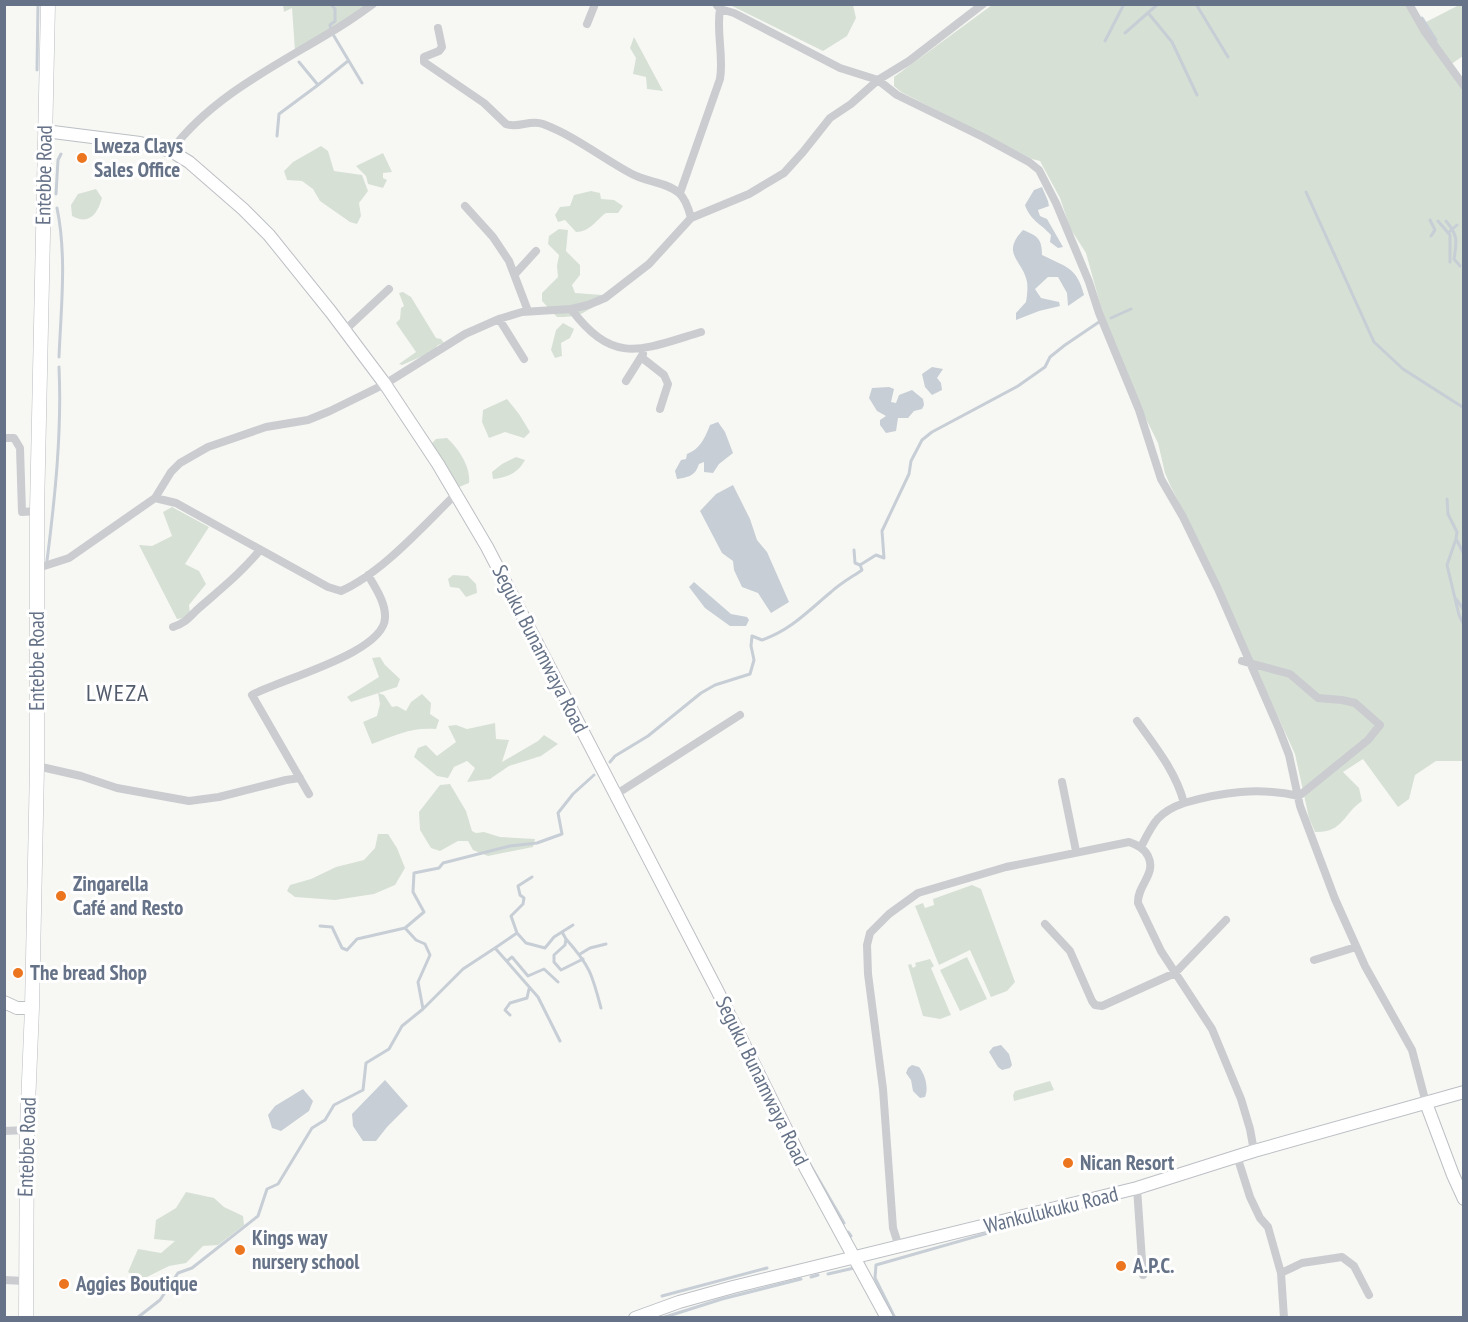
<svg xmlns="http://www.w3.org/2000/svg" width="1468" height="1322" font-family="'PT Sans Narrow',sans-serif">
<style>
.green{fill:#d7e0d5}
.water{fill:#c7ced5}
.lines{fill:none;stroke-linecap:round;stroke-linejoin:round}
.stream{stroke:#c7ced5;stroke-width:3}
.secondary-casing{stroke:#bcbfc4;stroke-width:14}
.primary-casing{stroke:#babdc2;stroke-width:15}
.street{stroke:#caccd0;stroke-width:8}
.secondary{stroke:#fff;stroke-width:12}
.primary{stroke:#fff;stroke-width:14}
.poi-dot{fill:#ec751f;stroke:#fff;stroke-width:2}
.labels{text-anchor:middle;stroke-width:6;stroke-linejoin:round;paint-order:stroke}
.poi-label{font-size:21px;font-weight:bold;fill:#657287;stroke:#fff;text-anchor:start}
.street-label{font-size:21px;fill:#657287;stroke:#fff}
.quarter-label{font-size:24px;letter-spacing:1.5px;fill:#535c6c;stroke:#fff}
</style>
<rect width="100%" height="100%" fill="#f7f8f4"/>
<!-- green -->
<path class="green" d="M283 5H371L295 51 292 8 284 12Z
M730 5H853L856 18 847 36 823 51Z
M992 5H1405L1463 89V761H1436L1415 775 1409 799 1398 807 1363 759 1343 772 1359 788 1362 801C1343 814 1343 833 1315 832L1309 818 1295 754 1190 524 1171 487 1165 473 1158 443 1131 389 1107 329 1086 253 1070 228 1060 198 1040 161 1032 159 901 92 894 86V77Z
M1459 5H1463V56L1450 65 1424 23Z
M634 37 663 91 647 89 646 77 633 74 636 58 630 48Z
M321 146 328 151 334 171 362 175 368 191 359 203 361 216 357 224 350 222 320 201 313 189 302 181 287 180 284 171 293 162Z
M383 153 392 172 383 173V178L387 180 383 188 368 184 366 176 356 166Z
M96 189 102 198C97 215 89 225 72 216L71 205 78 194Z
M591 191 600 193 601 199 614 200 623 206 618 213H606C596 220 590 232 576 232L565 220 558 222 555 215 560 207 570 206 574 195Z
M559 229 568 230 566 251 580 265V275L572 285 575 293 602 295 601 304C593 306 589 310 583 313 575 317 565 317 557 317L542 301V293L558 277 557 266 559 255 548 244 549 236Z
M403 292 411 297 436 338 441 339 444 343 438 345 432 352 402 365 399 364 416 352 396 323 400 319 401 308 404 306 399 293Z
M563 323 574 329 570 338 561 343 562 356 555 358 551 350 556 330Z
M507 399 519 414 530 432 524 438 505 432 489 438 482 422 483 410Z
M447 438C459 449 471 467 469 483L459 487 455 484 431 444 436 439Z
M516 457 525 460C518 473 507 478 493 479L492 472 502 464Z
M172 507 209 527 185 564 199 571 206 584 189 605 190 614 183 618 177 619 139 545 152 546 172 536 163 512Z
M453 575 468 576 476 584 477 593 466 597 459 588 450 587 448 579Z
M380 657 385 665 400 679 397 687 351 702 347 697 379 677 372 658Z
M378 693 384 695 392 707 397 706 406 711 411 702 422 694 431 703 430 714 439 720 436 729C411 727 396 735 372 744L363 722 377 716 380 704Z
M495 723 496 739 509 740 502 762 538 741 544 735 558 744 541 756 509 766 490 779 467 782 475 768 467 761 454 767 448 778 437 776 414 757 418 748 426 745 437 756 456 742 448 726 456 725 467 729Z
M450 784 466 811 472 831 476 833 484 832 500 837 535 839 533 847 488 856 473 850 468 841H458L440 851 431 848 420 830 419 812 440 785Z
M378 834H388L397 848 405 868 395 885 374 894 335 900 295 897 287 891 290 885 311 879 336 867 364 860 375 848Z
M972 885 981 889 1015 982 1007 991 991 997 970 950 939 965 915 906 923 903 925 908 934 905 933 899Z
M967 957 987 999 960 1011 940 970Z
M930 959 934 966 931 968 951 1015 940 1019 923 1016 908 965 911 964 913 968 916 966 915 963Z
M1050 1081 1054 1090 1014 1101 1013 1095 1015 1091Z
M186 1192 214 1198 224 1207 243 1216 244 1225 218 1245 203 1246 186 1263 169 1266 141 1280 128 1272 138 1249 161 1253 175 1241 154 1239 156 1220 176 1208Z"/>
<!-- water -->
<path class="water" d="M1042 187 1048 201 1049 206 1038 210 1040 216 1047 219 1063 247 1058 248 1050 242 1051 235C1040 223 1030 220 1025 205L1034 190Z
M1023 230C1038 236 1042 239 1042 255 1066 267 1077 267 1084 295L1068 306 1067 293 1058 277H1048L1035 289 1041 298 1059 302 1060 306 1039 311 1016 320V313L1026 302C1027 296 1028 288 1027 282 1023 260 1000 254 1023 230Z
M932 367 943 369 937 378 941 383 942 390 932 395 925 387 922 374Z
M889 387 894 389 891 402 896 403 899 395 912 390 923 399 924 405 922 409 914 411 908 418H898L896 431 886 433 880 425V420L886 416 877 411 869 398 872 388Z
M718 422 725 432 733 453 719 464 713 473 704 472V462L699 464C695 476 689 477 677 479L675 471 681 460 686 459 687 454C700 449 705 438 710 425Z
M733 485 750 519 757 540 767 552 789 602 771 613 758 593 742 587 734 570 733 561 722 553 700 511 716 494Z
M694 582 731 614 747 617 749 620 746 626H730L705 608 689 587Z
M1001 1045 1009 1054 1012 1065 1010 1068 1002 1070 998 1067 989 1052 993 1047Z
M912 1065 919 1067C925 1074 929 1088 925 1097L920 1098 913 1091 911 1080 906 1073 908 1068Z
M385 1080 408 1106 387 1127 376 1141H363L353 1126 352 1114Z
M303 1089 313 1101 309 1111 281 1131 272 1128 268 1115 275 1106Z"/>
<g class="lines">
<!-- stream -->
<path class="stream" d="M331 4 335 9V21L330 25 331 30
M1196 4 1228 57
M1149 14 1172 42 1197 95
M1422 18 1436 40
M1125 33 1158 4
M334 36 362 83
M1105 41 1124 4
M299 62 318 85
M37 70 38 4
M277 136 279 114 318 85 348 61
M1306 192 1374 342 1403 369 1464 408
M56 194 58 160 61 154
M57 208C67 256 61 308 59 357
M1430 220 1435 230 1431 236
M1438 221 1450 235V262
M1446 221C1458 235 1457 241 1454 259L1460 266
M1448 233 1457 225
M1111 318 1131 309
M1447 499 1448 514 1457 532 1456 539 1464 554
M1456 539 1447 565 1459 615 1464 625
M854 550 855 563 860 565 876 555 884 558 882 531 909 474 911 461 922 440 932 432 1018 386 1045 367 1050 357 1065 345 1099 322
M47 561C55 497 62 432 59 367
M1456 599 1464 610
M610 762 615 756 648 736 701 693 715 685 750 674 754 660 751 646 752 636 762 640C791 630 808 611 831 592 841 583 852 577 862 570L860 565
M320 926 332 927 342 948 347 950 357 939 405 928
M562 932 566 939 565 945 554 955V962L561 970 583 959
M517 933 511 916 523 904 524 898 520 895 518 886 532 877
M566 939C590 966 592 974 601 1008
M495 948 517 933 526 943 545 948 554 937 573 925
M580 954 590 948 606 944
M507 961 512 957 528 976 544 969 558 982
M423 1009 463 969 495 948 538 997 560 1041
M510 1015 505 1010 510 1003 527 998 529 989
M808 1161 844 1223
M848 1232 851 1236
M828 1274 854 1268
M811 1277 818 1275
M662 1296 767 1268
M137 1318 160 1300 178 1273 192 1268 258 1216 267 1189 278 1184 312 1128 325 1120 334 1105 363 1090 366 1063 389 1049 402 1026 423 1009 418 982 430 955 425 944 416 940 405 928 424 912 413 892 414 873 439 868 443 863 510 846 537 843 562 834 558 813 573 794 594 775
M662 1318 722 1299 801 1279
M895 1318 875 1278 876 1265 1055 1214"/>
<!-- secondary casing -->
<g class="secondary-casing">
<path id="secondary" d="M45 131 140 143 171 151 189 162 243 209 269 235 331 312 385 384 438 464 487 547 717 990 806 1169 887 1318
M4 1002 17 1008H32
M1426 1103 1453 1175 1464 1199
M635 1318 679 1302 733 1287 1137 1188 1254 1151 1464 1092"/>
</g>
<!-- primary casing -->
<g class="primary-casing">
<path id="primary" d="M26 1318 27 1130 32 1008 37 766V511L48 4"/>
</g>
<!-- street -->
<path class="street" d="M716 4 720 9 734 13 840 68 878 80 897 95 983 137 1029 162 1039 170 1056 203 1089 282 1099 313 1139 410 1161 479 1183 517 1218 589 1279 729 1289 755 1300 806 1335 899 1365 966 1412 1050 1426 1103
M1409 4 1425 32 1464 86
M587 24 595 4
M438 28 442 47 439 51 424 57V62L484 103 506 124C518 129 530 119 543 124 575 136 602 158 632 174 646 182 667 182 679 193 686 199 689 210 691 218
M171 151C209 99 271 68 326 35 342 26 358 15 373 4
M680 193 720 79C724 56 716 33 720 9
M465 206 493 237 509 261 528 311
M515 274 536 251
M571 309C614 366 641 350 701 332
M499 319 524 359
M345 330 389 289
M641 357 664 375 668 384 660 409
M626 381 643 354
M4 438H14L20 448 22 512 37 511
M155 498 176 503 328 587 341 591C382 573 423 526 455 495
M38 568 69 558 155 498 171 472 180 463 208 447 266 427 308 420 330 411 385 384 465 334 499 319 522 312 571 309 588 305 605 298 649 264 691 218 749 194 784 173 803 152 830 118 851 104 878 80 909 61 983 4
M173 627C187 622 189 617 199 608 221 589 242 572 260 550
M1137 721C1155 746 1176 772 1184 803 1158 812 1153 823 1141 847
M37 766 81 776 117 788 189 801 219 797 286 780 300 778
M1062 782 1076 851
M309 794 252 695C281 679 384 653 385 618 386 603 375 587 368 575
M615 795 740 715
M1184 803C1222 792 1259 787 1299 796L1368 740 1380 725 1355 703 1342 700 1318 698 1290 674 1242 661
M1045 924 1070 951 1092 1001 1095 1005 1102 1006 1175 973 1226 920
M1314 960 1356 947
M4 1131 27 1130
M1237 1156 1250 1197 1260 1218 1268 1227 1281 1273
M1137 1188 1143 1275
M899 1247 893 1228 883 1089 868 974 867 945 870 933 889 914 918 893 1006 867 1129 842C1137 845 1144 848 1148 856 1157 874 1137 885 1138 903L1161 951 1212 1029 1241 1099 1250 1129 1254 1151
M4 1280 25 1281
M1284 1318 1281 1273 1302 1263 1342 1257 1354 1266 1369 1295"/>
<!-- secondary -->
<use href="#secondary" class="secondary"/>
<!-- primary -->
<use href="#primary" class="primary"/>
</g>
<!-- markers -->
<g class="poi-dot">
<circle cx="82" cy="158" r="6"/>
<circle cx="61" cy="896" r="6"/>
<circle cx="18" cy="973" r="6"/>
<circle cx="1068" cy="1163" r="6"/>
<circle cx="240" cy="1250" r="6"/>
<circle cx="1121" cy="1266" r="6"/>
<circle cx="64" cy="1284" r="6"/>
</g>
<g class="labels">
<!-- poi labels -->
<g class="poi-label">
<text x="94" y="153">Lweza Clays<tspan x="94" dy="24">Sales Office</tspan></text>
<text x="73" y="891">Zingarella<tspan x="73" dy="24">Café and Resto</tspan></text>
<text x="30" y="980">The bread Shop</text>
<text x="1080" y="1170">Nican Resort</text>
<text x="252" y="1245">Kings way<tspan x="252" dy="24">nursery school</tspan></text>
<text x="1133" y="1273">A.P.C.</text>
<text x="76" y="1291">Aggies Boutique</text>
</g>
<!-- street labels -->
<g class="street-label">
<text transform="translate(44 175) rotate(-89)" y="7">Entebbe Road</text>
<text transform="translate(540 649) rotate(63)" y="7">Seguku Bunamwaya Road</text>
<text transform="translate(37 661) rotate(-90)" y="7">Entebbe Road</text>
<text transform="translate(762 1081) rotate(64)" y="7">Seguku Bunamwaya Road</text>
<text transform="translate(27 1147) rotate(-88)" y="7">Entebbe Road</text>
<text transform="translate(1051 1210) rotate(-14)" y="7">Wankulukuku Road</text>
</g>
<!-- quarter labels -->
<g class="quarter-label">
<text x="118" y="701">LWEZA</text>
</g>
</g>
<!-- border -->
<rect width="1468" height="1322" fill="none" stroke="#657287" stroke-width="12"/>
</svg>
